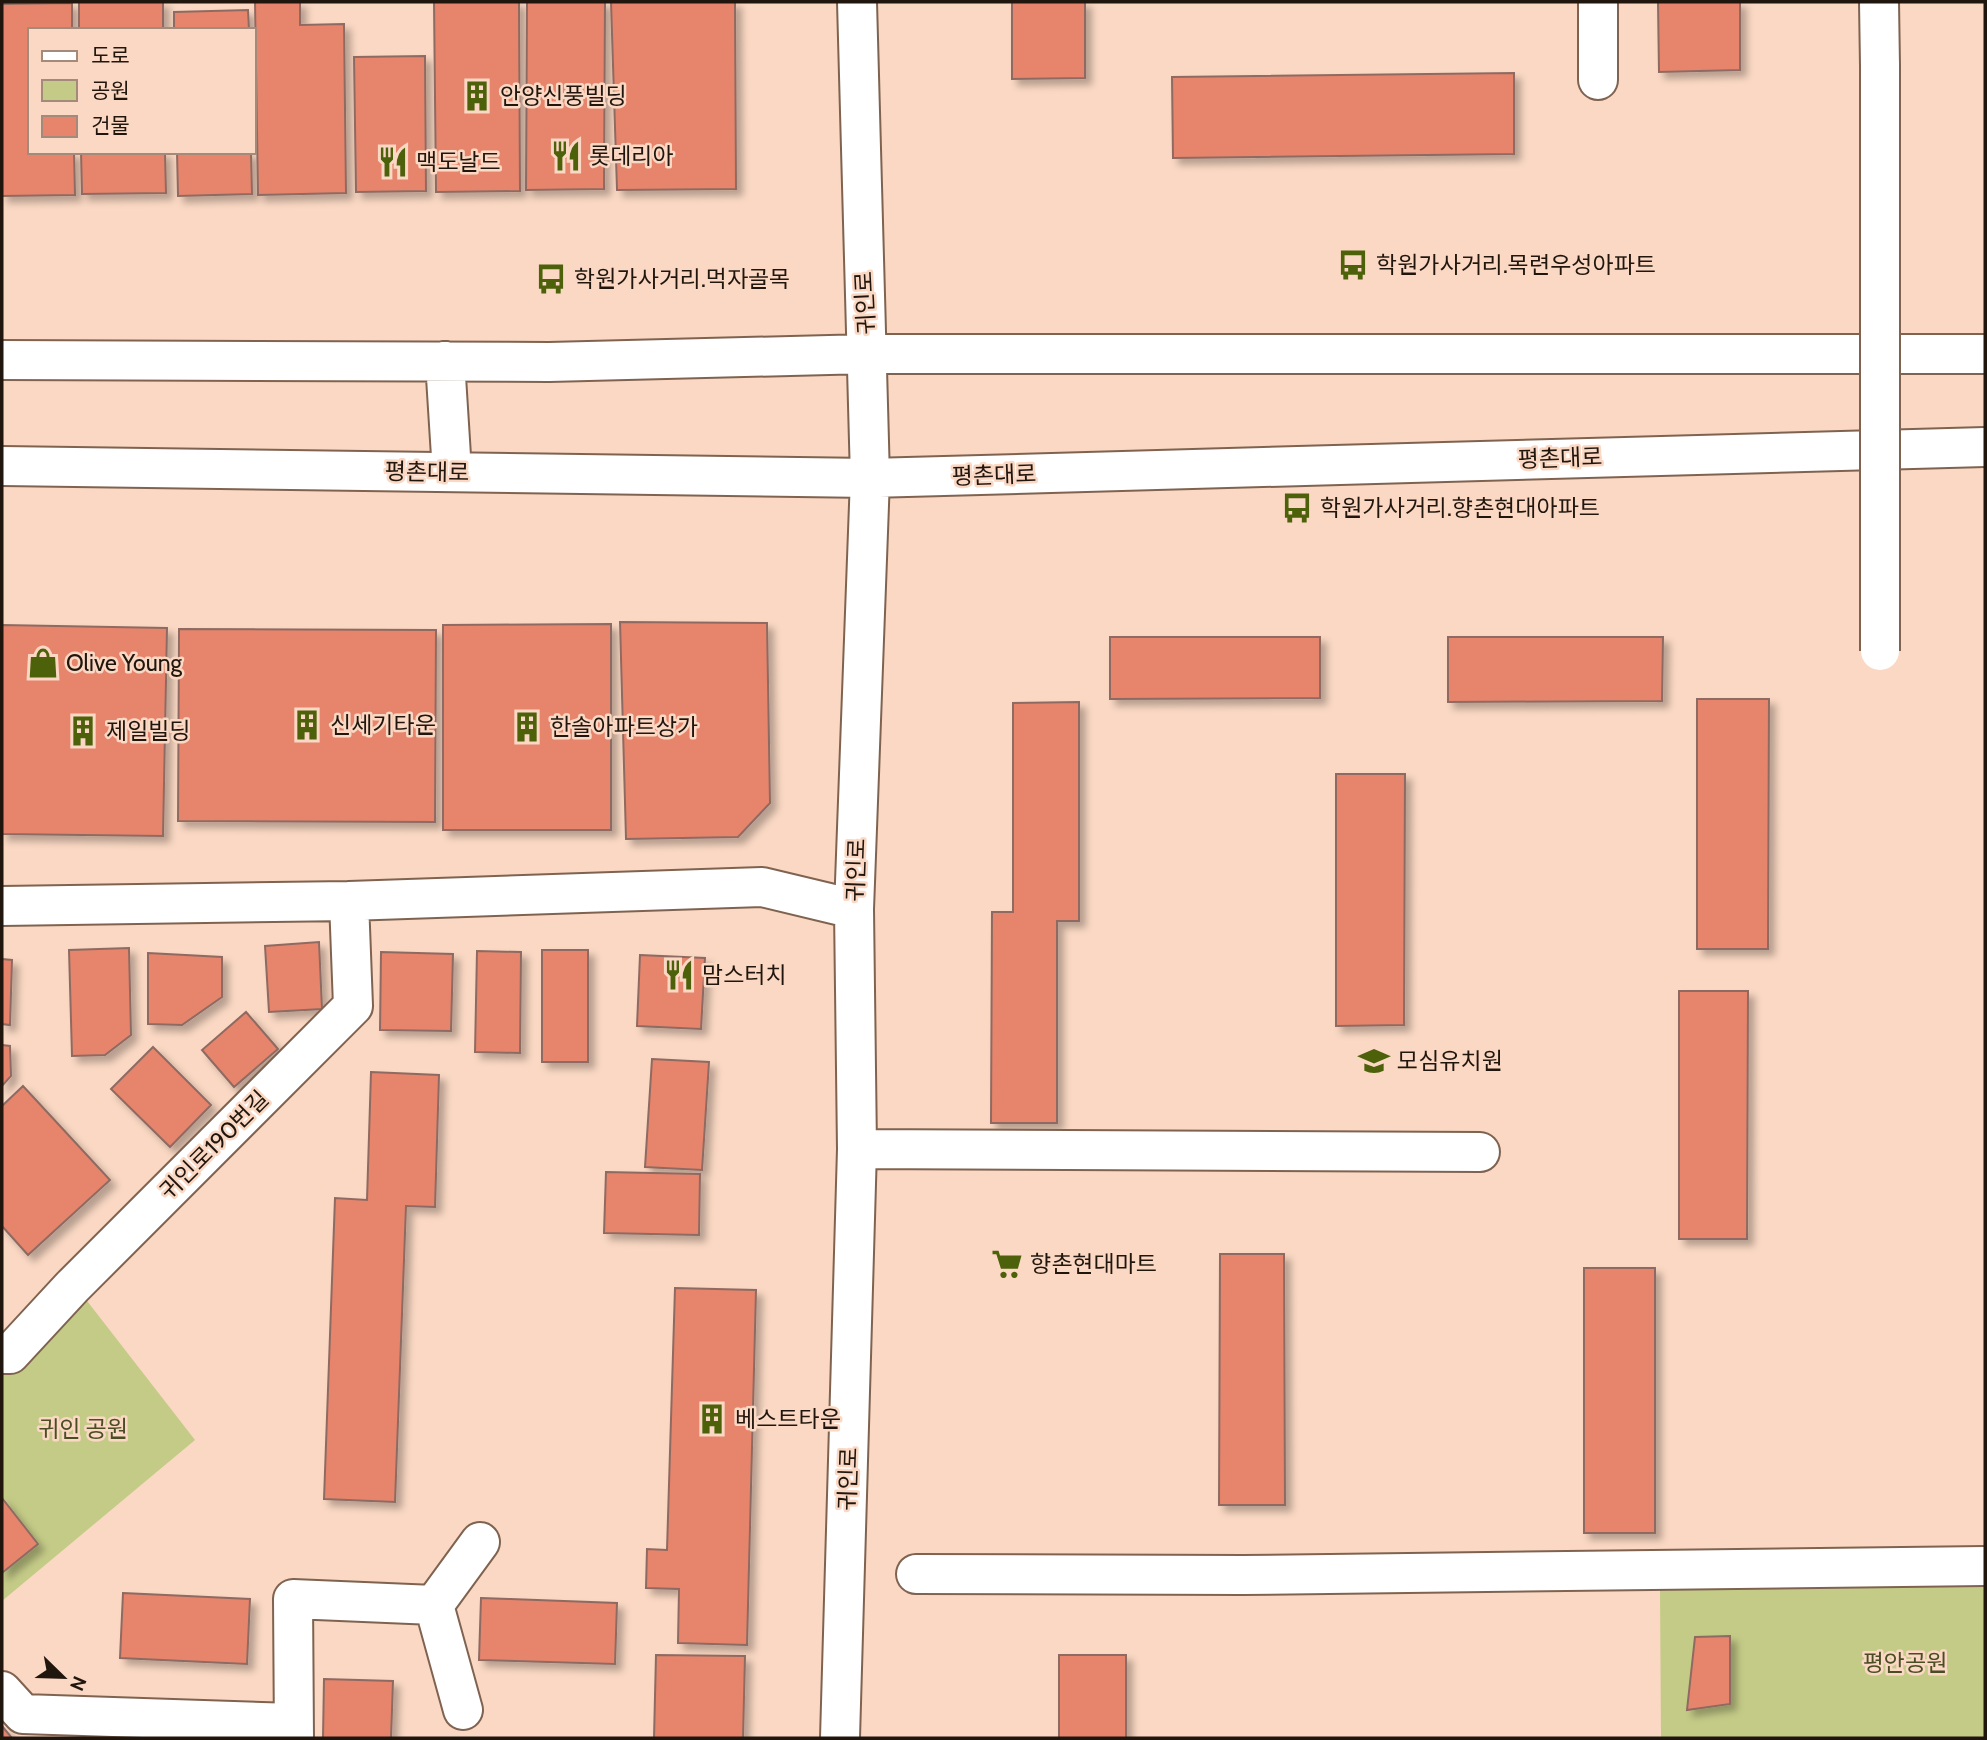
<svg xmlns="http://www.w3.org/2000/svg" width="1987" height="1740" font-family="Cabin,'Noto Sans KR',sans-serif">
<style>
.green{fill:#c4cb87}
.building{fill:#e7846c;stroke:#8e6b62;stroke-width:2;filter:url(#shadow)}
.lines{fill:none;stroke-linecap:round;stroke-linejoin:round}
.minor-casing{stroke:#7f6350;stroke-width:42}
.minor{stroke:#fff;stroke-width:38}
.minor-bridge-casing{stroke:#7f6350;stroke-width:42;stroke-linecap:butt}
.minor-bridge{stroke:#fff;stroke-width:38}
.labels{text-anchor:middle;stroke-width:5;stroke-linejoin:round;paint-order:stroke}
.poi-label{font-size:23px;fill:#21160e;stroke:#fad8c3;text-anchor:start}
.street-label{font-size:23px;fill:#21160e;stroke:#fad8c3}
.park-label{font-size:23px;fill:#4a4d23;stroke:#fad8c3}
</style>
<defs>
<filter id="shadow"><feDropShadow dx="6" dy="6" stdDeviation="3.5" flood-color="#0004"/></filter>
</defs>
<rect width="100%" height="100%" fill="#fad8c3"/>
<!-- green -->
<path class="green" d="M84 1297 195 1440 2 1601V1365Z
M1985 1586V1738H1661L1660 1589Z"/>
<!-- building -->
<path class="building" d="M79 2H163V30H79Z
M255 2H300V25L344 24 346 193 258 195Z
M434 2H519L520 191 436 192Z
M527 2H605L604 189 526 190Z
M611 2H735L736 189 617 190Z
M1012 2H1085V78L1012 79Z
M1658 2H1740V70L1659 72Z
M72 3V30H30V152H74L75 195 2 196V4Z
M248 10 249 30H174V12Z
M425 56 426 191 356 192 354 57Z
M1514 73V154L1173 158 1172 77Z
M81 152H165L166 193 82 194Z
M177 152H251L252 194 178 196Z
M620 622 767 623 770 803 738 837 626 839Z
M611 624V830H443V625Z
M2 625 167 628 163 836 2 834Z
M179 629 436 630 435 822 178 821Z
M1110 637H1320V698L1110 699Z
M1448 637H1663L1662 701 1448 702Z
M1697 699H1769L1768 949H1697Z
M1079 702V921H1057V1123H991L992 912H1013V703Z
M1336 774H1405L1404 1025 1336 1026Z
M319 942 322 1009 269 1012 265 946Z
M129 948 131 1035 105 1055 72 1056 69 950Z
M542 950H588V1062H542Z
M477 951 521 952 520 1053 475 1052Z
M381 952 453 954 451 1031 380 1030Z
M148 953 222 957V997L182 1025 148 1024Z
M640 955 705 958 701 1029 637 1026Z
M2 959 12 960 10 1025 2 1024Z
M1679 991H1748L1747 1239H1679Z
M246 1012 278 1049 234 1087 202 1050Z
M2 1045 10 1046 11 1076 2 1086Z
M153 1047 211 1105 170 1147 111 1089Z
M652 1059 709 1062 702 1170 645 1167Z
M371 1072 439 1075 435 1207 406 1206 395 1502 324 1499 335 1198 367 1200Z
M23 1086 110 1180 28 1255 2 1226V1106Z
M606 1172 700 1174 699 1235 604 1233Z
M1220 1254H1284L1285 1505H1219Z
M1584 1268H1655V1533H1584Z
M675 1288 756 1290 747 1645 678 1643 679 1589 646 1588 647 1549 667 1550Z
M2 1498 38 1544 2 1573Z
M123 1593 250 1599 247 1664 120 1658Z
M481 1598 617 1603 615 1664 479 1660Z
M1730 1636V1704L1687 1710 1695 1637Z
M656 1655 745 1656 743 1738H654Z
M1059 1655H1126V1738H1059Z
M324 1679 393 1681 391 1738H323Z
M2 1726 12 1738H2Z"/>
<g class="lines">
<!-- minor casing -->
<g class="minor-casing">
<path id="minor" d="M1598 2V80
M1879 2 1880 66
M2 360 549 362 868 354H1985
M445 361 452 472
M2 466 870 478 1985 447
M2 906 349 901 762 887 854 909
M857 1149 1480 1152
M2 1354H10L72 1287 353 1006 349 901
M916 1574 1243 1575 1985 1566
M434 1605 463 1710
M434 1605 480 1542
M2 1691 23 1714 293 1723
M294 1738 293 1599 434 1605
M840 1738 857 1149 854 909 870 478 857 2"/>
</g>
<!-- minor -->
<use href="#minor" class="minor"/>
<!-- minor-bridge casing -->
<g class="minor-bridge-casing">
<path id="minor-bridge" d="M1880 66V651"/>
</g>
<!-- minor-bridge -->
<use href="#minor-bridge" class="minor-bridge"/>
</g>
<!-- icons -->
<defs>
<g id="building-bare" transform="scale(2.415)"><path d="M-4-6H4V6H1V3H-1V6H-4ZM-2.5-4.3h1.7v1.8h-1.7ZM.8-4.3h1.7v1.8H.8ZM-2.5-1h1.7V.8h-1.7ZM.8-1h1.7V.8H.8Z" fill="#4c610a" stroke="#fad8c3" stroke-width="2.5" paint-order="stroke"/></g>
<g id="restaurant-bare" transform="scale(2.415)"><path d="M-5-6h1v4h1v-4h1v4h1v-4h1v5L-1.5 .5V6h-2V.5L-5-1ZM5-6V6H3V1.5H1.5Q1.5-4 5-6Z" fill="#4c610a" stroke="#fad8c3" stroke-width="2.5" paint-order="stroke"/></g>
<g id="bus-bare" transform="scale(2.415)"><path d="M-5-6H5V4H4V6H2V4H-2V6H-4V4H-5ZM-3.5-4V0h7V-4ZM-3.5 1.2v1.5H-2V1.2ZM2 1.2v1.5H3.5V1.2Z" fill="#4c610a" stroke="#fad8c3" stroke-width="2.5" paint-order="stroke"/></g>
<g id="shop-bare" transform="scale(2.415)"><path d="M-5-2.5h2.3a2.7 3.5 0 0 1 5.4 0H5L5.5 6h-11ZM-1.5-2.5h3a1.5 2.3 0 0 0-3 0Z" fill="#4c610a" stroke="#fad8c3" stroke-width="2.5" paint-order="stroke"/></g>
<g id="school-bare" transform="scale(2.415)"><path d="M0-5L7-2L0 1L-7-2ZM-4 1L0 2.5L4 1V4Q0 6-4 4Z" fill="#4c610a" stroke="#fad8c3" stroke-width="2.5" paint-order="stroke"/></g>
<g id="supermarket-bare" transform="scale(2.415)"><path d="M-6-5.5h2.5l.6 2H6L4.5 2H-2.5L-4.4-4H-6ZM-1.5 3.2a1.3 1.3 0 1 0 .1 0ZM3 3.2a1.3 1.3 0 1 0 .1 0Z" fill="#4c610a" stroke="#fad8c3" stroke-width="2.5" paint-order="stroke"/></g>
</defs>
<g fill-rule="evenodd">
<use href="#building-bare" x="477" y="96"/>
<use href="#restaurant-bare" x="566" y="156"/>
<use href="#restaurant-bare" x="393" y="162"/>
<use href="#bus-bare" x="1353" y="265"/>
<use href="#bus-bare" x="551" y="279"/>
<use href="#bus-bare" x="1297" y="508"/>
<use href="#shop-bare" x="43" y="663"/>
<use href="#building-bare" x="307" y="725"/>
<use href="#building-bare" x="527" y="727"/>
<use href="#building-bare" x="83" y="731"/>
<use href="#restaurant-bare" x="679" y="975"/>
<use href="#school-bare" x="1374" y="1061"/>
<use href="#supermarket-bare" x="1007" y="1264"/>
<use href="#building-bare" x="712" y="1419"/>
</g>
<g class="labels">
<!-- poi labels -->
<g class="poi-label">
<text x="500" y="104">안양신풍빌딩</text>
<text x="589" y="164">롯데리아</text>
<text x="416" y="170">맥도날드</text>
<text x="1376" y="273">학원가사거리.목련우성아파트</text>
<text x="574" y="287">학원가사거리.먹자골목</text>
<text x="1320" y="516">학원가사거리.향촌현대아파트</text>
<text x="66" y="671">Olive Young</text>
<text x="330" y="733">신세기타운</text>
<text x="550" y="735">한솔아파트상가</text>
<text x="106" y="739">제일빌딩</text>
<text x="702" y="983">맘스터치</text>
<text x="1397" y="1069">모심유치원</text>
<text x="1030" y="1272">향촌현대마트</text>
<text x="735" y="1427">베스트타운</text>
</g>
<!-- street labels -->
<g class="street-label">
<text transform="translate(865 303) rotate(-93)" y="8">귀인로</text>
<text transform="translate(1560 458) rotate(-2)" y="8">평촌대로</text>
<text transform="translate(427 472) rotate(1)" y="8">평촌대로</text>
<text transform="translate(994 475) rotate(-2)" y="8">평촌대로</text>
<text transform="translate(856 870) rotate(-88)" y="8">귀인로</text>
<text transform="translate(214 1145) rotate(-45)" y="8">귀인로190번길</text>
<text transform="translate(848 1479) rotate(-88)" y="8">귀인로</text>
</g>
<!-- park labels -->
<g class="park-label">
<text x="83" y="1437">귀인 공원</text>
<text x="1905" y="1671">평안공원</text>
</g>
</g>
<!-- border -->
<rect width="1987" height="1740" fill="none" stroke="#21160e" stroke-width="7"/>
<!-- legend -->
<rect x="28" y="28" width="228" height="126" fill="#fad8c3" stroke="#a38a7b" stroke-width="2"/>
<rect x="42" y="51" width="35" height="10" fill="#ffffff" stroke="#a38a7b" stroke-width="2"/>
<text x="91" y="63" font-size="21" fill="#21160e">도로</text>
<rect x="42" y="80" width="35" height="21" fill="#c4cb87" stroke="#a38a7b" stroke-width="2"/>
<text x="91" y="98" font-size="21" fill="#21160e">공원</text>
<rect x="42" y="116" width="35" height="21" fill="#e7846c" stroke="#a38a7b" stroke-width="2"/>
<text x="91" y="133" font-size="21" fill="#21160e">건물</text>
<!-- north arrow -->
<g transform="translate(63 1677) rotate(113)" stroke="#fad8c3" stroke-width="5" paint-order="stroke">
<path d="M0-5L12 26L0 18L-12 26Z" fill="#21160e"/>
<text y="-10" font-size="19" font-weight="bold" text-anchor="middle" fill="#21160e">N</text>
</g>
</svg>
